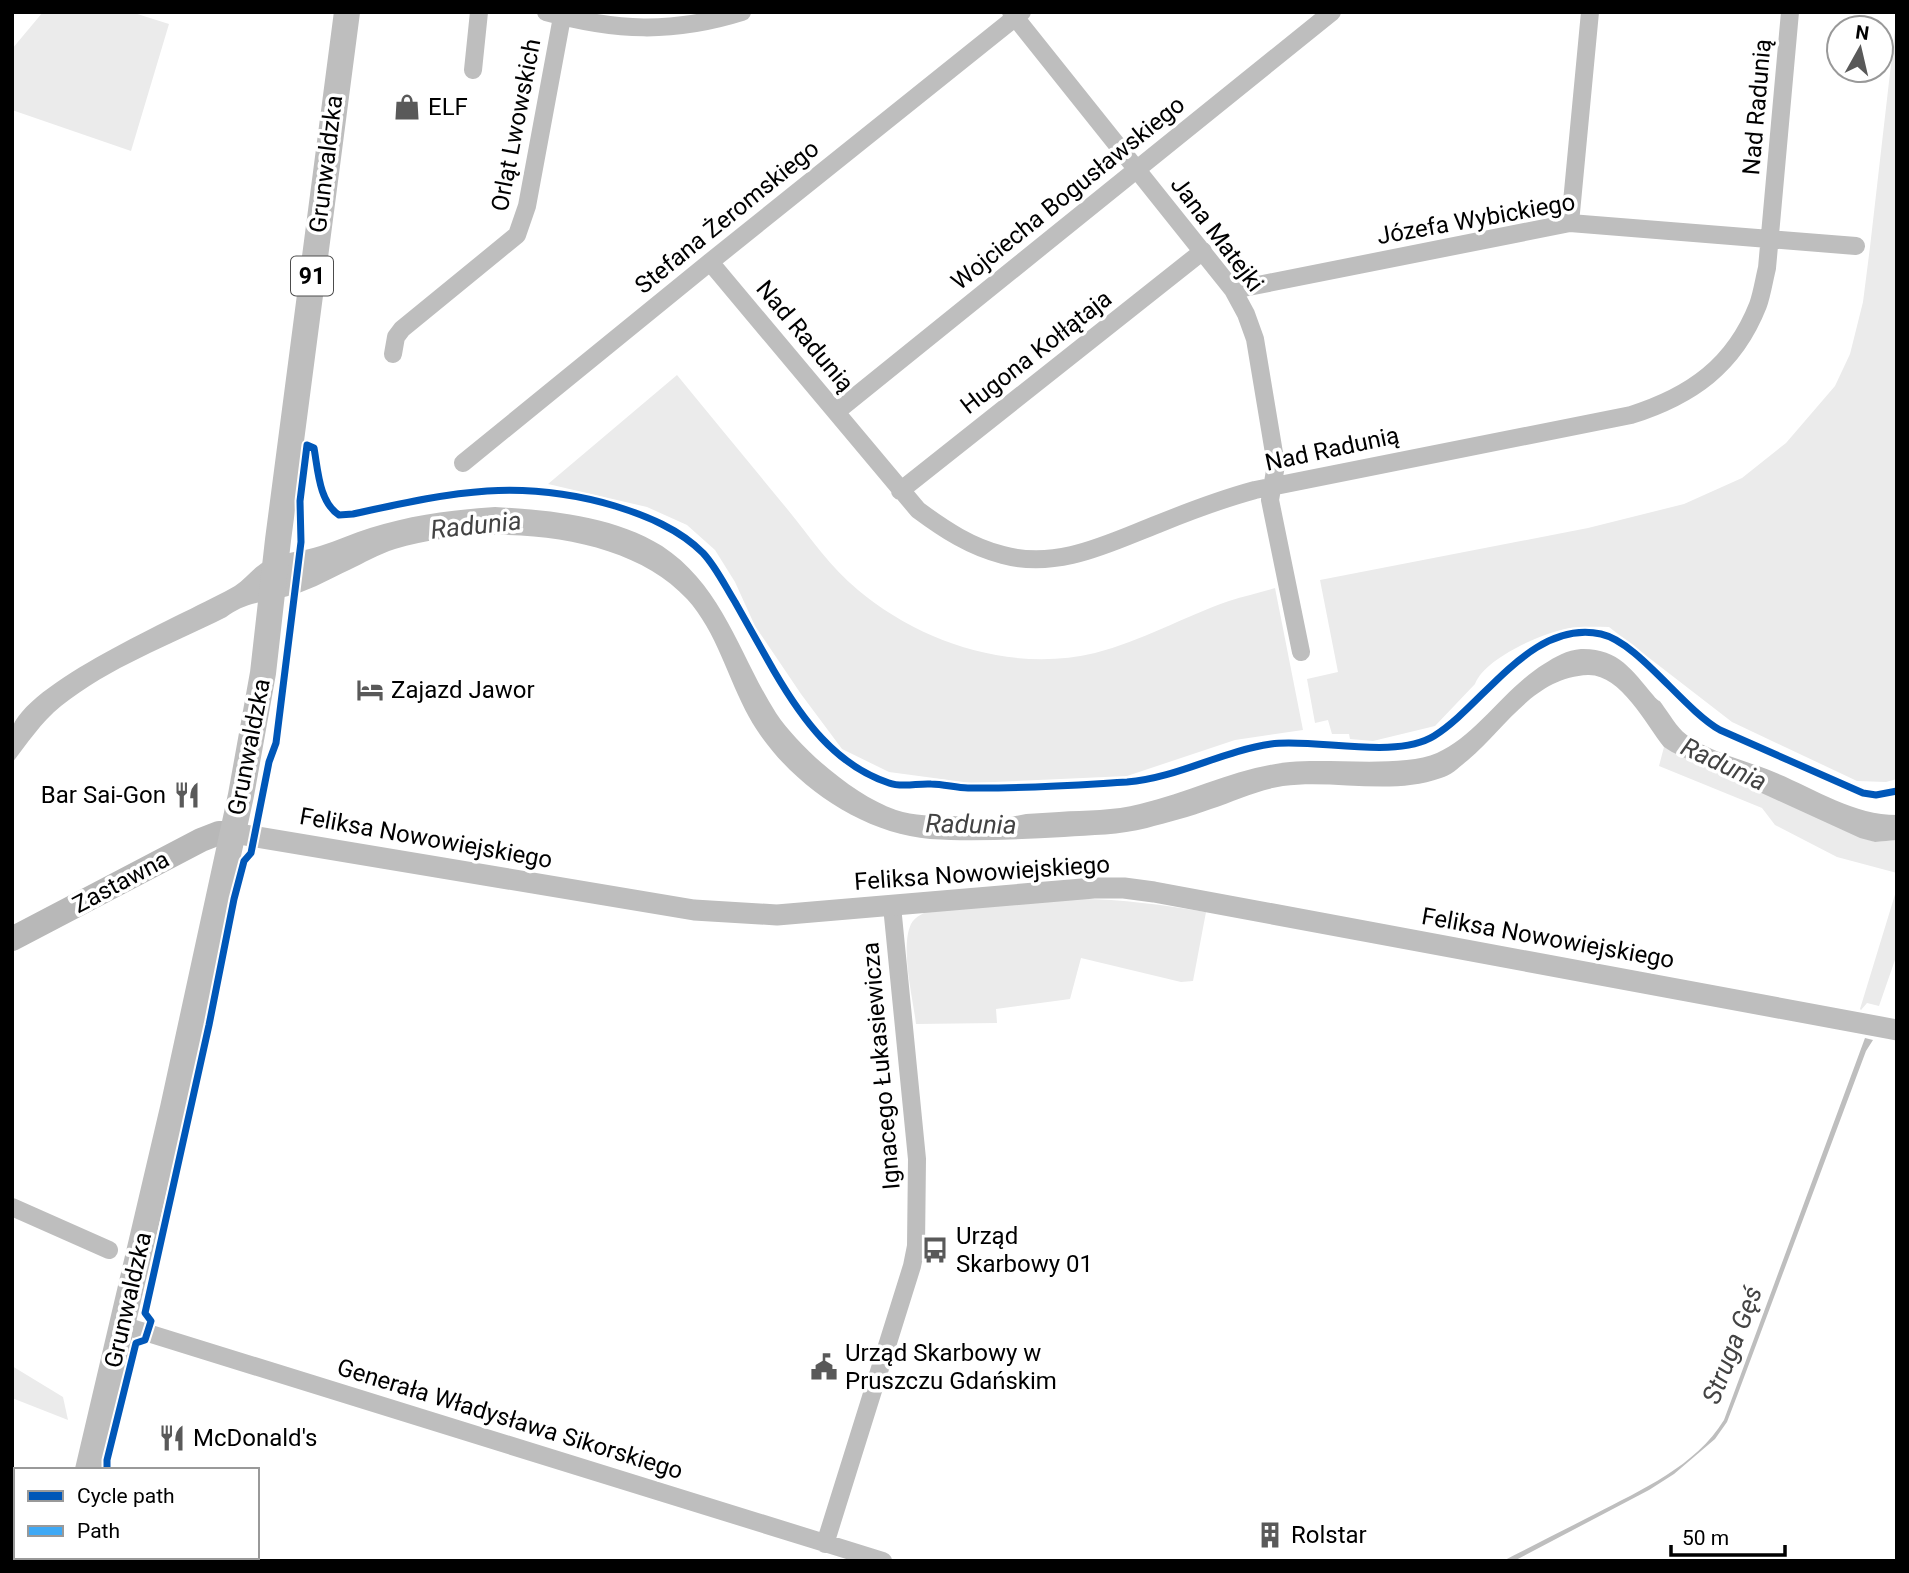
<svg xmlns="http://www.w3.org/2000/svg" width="1909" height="1573" font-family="Roboto,sans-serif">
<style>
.green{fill:#ebebeb}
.water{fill:#bebebe}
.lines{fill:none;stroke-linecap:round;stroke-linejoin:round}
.minor{stroke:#bebebe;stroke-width:18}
.tertiary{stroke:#bebebe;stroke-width:21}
.secondary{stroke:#b8b8b8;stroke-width:24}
.primary{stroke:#bebebe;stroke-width:26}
.quiet{stroke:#3fa9f5;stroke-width:5;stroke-dasharray:10 5;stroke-linecap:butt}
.cycleway-casing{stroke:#fff;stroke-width:11}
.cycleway{stroke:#0057b8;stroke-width:7}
.labels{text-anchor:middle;stroke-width:7;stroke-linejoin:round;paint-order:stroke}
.shield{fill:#fff;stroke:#4c4c4c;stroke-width:2}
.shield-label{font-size:23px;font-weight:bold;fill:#000}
.poi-label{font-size:24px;fill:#000;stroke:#fff;text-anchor:start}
.street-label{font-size:24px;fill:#000;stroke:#fff}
.water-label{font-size:26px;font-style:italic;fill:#434343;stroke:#fff}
</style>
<rect width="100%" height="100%" fill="#fff"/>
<!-- green -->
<path class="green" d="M43 12H131L169 24 131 151 12 110V49Z
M1897 12V779L1886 782 1857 781 1732 722 1609 627C1595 627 1579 626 1565 629 1540 634 1484 659 1475 684L1435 726 1373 741 1350 739 1349 734H1332L1328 720 1315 723 1307 679 1338 672 1320 580 1588 528 1684 504 1742 478 1786 443 1835 386 1850 354 1863 302 1870 247Z
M677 375C714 420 751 465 788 510 810 537 831 568 858 590 921 643 1013 673 1095 653 1142 641 1183 617 1229 601 1244 596 1259 593 1275 588L1303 730 1235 740 1127 776 971 783 889 772 842 749 801 694 755 626 735 582 715 550 687 525 647 507 548 484Z
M1664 747 1860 837 1875 842 1897 840V873L1837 857 1775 825 1762 808 1659 766Z
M1897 888V954L1879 1006 1867 1003 1861 1010 1860 1009Z
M1079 899C1122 899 1163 905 1206 912L1193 981 1181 982 1081 958 1070 999 996 1009 997 1023 916 1024C913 998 900 948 911 924 915 916 926 912 933 909Z
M12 1366 63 1397 68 1420 12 1398Z"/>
<!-- water -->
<path class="water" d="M495 507C550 510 614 516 662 546 723 586 739 655 776 713 800 749 855 796 896 810 914 816 934 816 953 816 967 817 980 820 994 819 1005 819 1015 816 1026 814 1037 813 1048 813 1059 812 1086 810 1114 811 1140 804 1191 792 1238 767 1290 762 1331 758 1402 768 1437 753 1475 737 1505 688 1544 664 1555 657 1567 650 1581 649 1618 648 1632 670 1653 695 1660 704 1658 697 1664 707 1673 719 1678 730 1691 738 1716 754 1747 761 1774 772 1814 788 1853 815 1897 815V840L1875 842 1860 838 1672 752 1664 747C1646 724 1620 674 1588 675 1534 677 1505 729 1468 760 1459 767 1452 775 1441 778 1391 796 1334 779 1283 786 1257 790 1235 801 1211 809 1190 817 1168 822 1147 828 1120 835 1091 835 1064 837 1019 839 975 842 930 839 859 833 784 780 749 717 728 679 717 632 687 599 623 529 481 523 395 549 379 554 364 563 349 570 332 578 314 588 296 594 271 601 246 601 226 617 170 645 110 667 61 706 41 722 27 744 12 763 12 753 9 736 13 726 34 677 186 614 235 586 246 579 253 568 264 562 281 552 302 552 320 546 337 541 353 533 370 528 411 515 453 510 495 507Z
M1865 1038 1873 1040 1866 1051 1737 1396 1727 1422 1715 1439 1674 1474 1649 1490 1514 1561H1503C1534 1545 1564 1530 1595 1514 1641 1490 1696 1466 1724 1420Z"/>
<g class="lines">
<!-- minor -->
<path class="minor" d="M546 12C615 31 672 34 742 12
M1011 12 1233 290 1246 314 1255 339 1276 465 1270 500 1301 652
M473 70 479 12
M1570 223 1590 12
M710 262 918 510C945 530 971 547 1003 555 1058 570 1109 543 1158 524 1190 511 1222 499 1255 490L1631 415C1691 396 1734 366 1758 305 1762 294 1764 280 1767 268L1790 12
M1233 290 1570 223 1856 246
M393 354 396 337 402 329 517 235 527 206 562 17
M836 412 1332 12
M463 463 710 262 1022 12
M900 491 1203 251
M12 1207 109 1250
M122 1325 883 1561
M825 1544 912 1266 916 1246 917 1159 892 906"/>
<!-- tertiary -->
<path class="tertiary" d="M233 833 694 910 777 915 1094 888H1124L1154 892 1897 1030"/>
<!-- secondary -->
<path class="secondary" d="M12 939 201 840 219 833H233"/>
<!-- primary -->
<path class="primary" d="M88 1470 173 1108 241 795 263 673 278 540 347 12
M58 1561 59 1557"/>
<!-- quiet -->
<path class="quiet" d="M77 1561 78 1557"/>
<!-- cycleway casing -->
<g class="cycleway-casing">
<path id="cycleway" d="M107 1470V1460L136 1343 145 1340 151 1321 145 1313 209 1025 234 899 244 861 251 853 269 762 276 743 301 542 300 501 307 445 314 448C318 470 319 502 339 515L353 514C450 493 517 477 615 506 647 516 679 529 703 553 716 567 725 586 735 602 748 625 761 648 774 671 802 719 835 765 889 783 902 788 918 783 931 784 944 784 956 788 968 788 1021 789 1075 785 1127 782 1177 778 1222 751 1271 744 1316 738 1395 760 1434 736 1484 705 1531 619 1601 634 1638 642 1683 709 1720 730L1863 793 1876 795 1897 791"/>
</g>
<!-- cycleway -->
<use href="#cycleway" class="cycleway"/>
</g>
<!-- icons -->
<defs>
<g id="shop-bare" transform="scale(2.1)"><path d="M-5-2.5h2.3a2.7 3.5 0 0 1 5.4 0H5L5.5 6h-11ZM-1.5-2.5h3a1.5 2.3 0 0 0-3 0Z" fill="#595959" stroke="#fff" stroke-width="2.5" paint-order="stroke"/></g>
<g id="hotel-bare" transform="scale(2.1)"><path d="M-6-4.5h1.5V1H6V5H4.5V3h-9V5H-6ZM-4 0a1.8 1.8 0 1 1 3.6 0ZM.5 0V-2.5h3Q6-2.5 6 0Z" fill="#595959" stroke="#fff" stroke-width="2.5" paint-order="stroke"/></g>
<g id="restaurant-bare" transform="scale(2.1)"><path d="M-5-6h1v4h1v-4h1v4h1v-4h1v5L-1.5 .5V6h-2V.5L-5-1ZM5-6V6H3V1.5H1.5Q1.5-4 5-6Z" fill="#595959" stroke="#fff" stroke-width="2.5" paint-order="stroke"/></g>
<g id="bus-bare" transform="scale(2.1)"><path d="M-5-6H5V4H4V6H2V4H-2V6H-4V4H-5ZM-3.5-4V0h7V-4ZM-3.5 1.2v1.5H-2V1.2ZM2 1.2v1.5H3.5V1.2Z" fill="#595959" stroke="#fff" stroke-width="2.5" paint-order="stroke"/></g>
<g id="civic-bare" transform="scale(2.1)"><path d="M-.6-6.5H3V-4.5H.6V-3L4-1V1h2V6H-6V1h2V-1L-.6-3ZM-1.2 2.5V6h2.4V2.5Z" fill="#595959" stroke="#fff" stroke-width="2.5" paint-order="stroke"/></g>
<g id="building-bare" transform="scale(2.1)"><path d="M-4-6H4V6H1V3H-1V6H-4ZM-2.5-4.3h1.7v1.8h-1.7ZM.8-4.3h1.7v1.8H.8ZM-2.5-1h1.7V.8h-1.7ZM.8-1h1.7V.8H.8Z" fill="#595959" stroke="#fff" stroke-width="2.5" paint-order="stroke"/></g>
</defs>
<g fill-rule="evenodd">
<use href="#shop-bare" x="407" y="107"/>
<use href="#hotel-bare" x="370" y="690"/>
<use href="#restaurant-bare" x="187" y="795"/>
<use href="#bus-bare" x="935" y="1250"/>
<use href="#civic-bare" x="824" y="1367"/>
<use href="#restaurant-bare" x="172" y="1438"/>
<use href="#building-bare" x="1270" y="1535"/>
</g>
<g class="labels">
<!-- shield labels -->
<rect class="shield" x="291" y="256.5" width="42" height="39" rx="5"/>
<g class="shield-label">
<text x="312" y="284">91</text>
</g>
<!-- poi labels -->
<g class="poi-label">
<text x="428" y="115">ELF</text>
<text x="391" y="698">Zajazd Jawor</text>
<text x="166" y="803" text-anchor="end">Bar Sai-Gon</text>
<text x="956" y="1244">Urząd<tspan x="956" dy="28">Skarbowy 01</tspan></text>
<text x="845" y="1361">Urząd Skarbowy w<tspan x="845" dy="28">Pruszczu Gdańskim</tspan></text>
<text x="193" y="1446">McDonald's</text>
<text x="1291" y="1543">Rolstar</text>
</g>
<!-- street labels -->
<g class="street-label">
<text transform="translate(1757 107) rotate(-85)" y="8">Nad Radunią</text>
<text transform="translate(516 125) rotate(-79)" y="8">Orląt Lwowskich</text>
<text transform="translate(326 164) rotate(-83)" y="8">Grunwaldzka</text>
<text transform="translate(1068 193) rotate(-39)" y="8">Wojciecha Bogusławskiego</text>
<text transform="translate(727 217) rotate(-39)" y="8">Stefana Żeromskiego</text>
<text transform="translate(1476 219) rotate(-10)" y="8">Józefa Wybickiego</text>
<text transform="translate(1217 234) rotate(53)" y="8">Jana Matejki</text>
<text transform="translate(805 336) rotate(50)" y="8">Nad Radunią</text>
<text transform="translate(1036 352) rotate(-38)" y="8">Hugona Kołłątaja</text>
<text transform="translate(1332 449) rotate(-12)" y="8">Nad Radunią</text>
<text transform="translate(249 747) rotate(-79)" y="8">Grunwaldzka</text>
<text transform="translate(426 838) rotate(10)" y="8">Feliksa Nowowiejskiego</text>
<text transform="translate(982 873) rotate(-4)" y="8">Feliksa Nowowiejskiego</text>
<text transform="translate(121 882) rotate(-28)" y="8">Zastawna</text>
<text transform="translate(1548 938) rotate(10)" y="8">Feliksa Nowowiejskiego</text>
<text transform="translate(881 1066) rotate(-95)" y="8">Ignacego Łukasiewicza</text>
<text transform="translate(128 1300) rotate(-77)" y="8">Grunwaldzka</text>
<text transform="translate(510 1419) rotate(17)" y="8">Generała Władysława Sikorskiego</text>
</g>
<!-- water labels -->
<g class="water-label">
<text transform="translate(476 525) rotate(-6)" y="9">Radunia</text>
<text transform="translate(1724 764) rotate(25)" y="9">Radunia</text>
<text transform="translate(971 824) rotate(1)" y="9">Radunia</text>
<text transform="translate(1732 1345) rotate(-69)" y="9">Struga Gęś</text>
</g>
</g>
<!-- border -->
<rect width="1909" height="1573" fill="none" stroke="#000000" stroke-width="28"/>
<!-- legend -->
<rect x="14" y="1468" width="245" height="91" fill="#ffffff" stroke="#999999" stroke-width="2"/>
<rect x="28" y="1491" width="35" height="10" fill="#0057b8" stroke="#999999" stroke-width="2"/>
<text x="77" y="1503" font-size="21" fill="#000000">Cycle path</text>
<rect x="28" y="1526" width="35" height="10" fill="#3fa9f5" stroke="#999999" stroke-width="2"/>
<text x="77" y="1538" font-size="21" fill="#000000">Path</text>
<!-- north arrow -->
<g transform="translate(1860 49) rotate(8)"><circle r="33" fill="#ffffff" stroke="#999999" stroke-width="2"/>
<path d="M0-5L12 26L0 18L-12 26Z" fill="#595959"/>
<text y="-10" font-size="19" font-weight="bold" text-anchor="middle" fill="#000000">N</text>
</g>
<!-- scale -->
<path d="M1671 1545v10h114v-10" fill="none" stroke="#000000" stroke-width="3.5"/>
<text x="1682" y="1545" font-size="21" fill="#000000" stroke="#ffffff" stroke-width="5" paint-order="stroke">50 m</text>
</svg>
